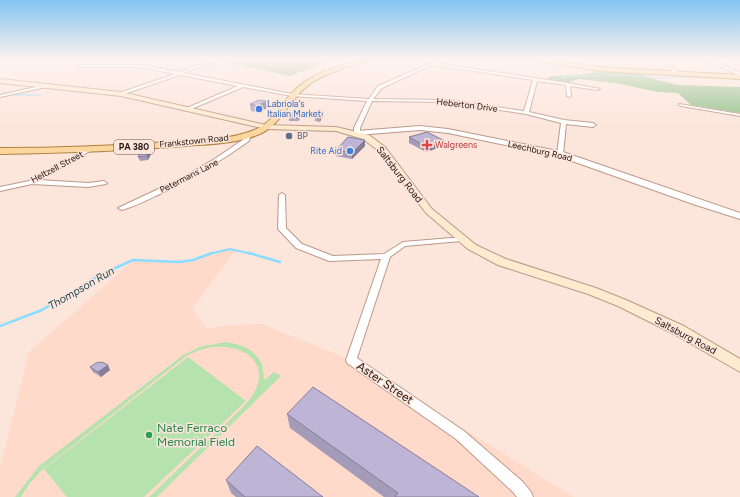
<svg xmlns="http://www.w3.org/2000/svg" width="740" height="497" font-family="Figtree,sans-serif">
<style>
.built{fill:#ffd9c9}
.green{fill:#b6e2ae}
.forest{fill:#90c088}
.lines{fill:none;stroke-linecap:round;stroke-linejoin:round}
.stream-far2{stroke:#89ddfe;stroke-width:1}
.stream-far1{stroke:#89ddfe;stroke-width:2}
.stream{stroke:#89ddfe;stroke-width:2.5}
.minor-casing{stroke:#bc9888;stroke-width:2}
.tertiary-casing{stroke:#bc9888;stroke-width:2}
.secondary-casing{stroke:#bc9888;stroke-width:2}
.primary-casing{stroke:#ae8243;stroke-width:2}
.minor{fill:#fff;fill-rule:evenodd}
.tertiary{fill:#fff;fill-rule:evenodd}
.secondary{fill:#fdebcf;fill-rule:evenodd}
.primary{fill:#fbd79f;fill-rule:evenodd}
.wall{fill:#a39bb8}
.shaded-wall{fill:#857e96}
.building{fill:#beb4d6;stroke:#857e96}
.shop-dot{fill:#3f7fe0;stroke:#fce5db;stroke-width:1.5}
.service-dot{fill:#5c6f8a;stroke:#fce5db;stroke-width:1.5}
.health-dot{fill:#e0444e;stroke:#fce5db;stroke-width:1.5}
.leisure-dot{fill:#2e9e5b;stroke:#fce5db;stroke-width:1.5}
.labels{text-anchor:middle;stroke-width:3;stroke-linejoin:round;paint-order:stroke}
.far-shop-label{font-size:9px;fill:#366cbe;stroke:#fce5db;text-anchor:start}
.far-street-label{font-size:9px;fill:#22140f;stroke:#fce5db}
.far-service-label{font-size:9px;fill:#4e5e75;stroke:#fce5db;text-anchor:start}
.far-health-label{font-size:9px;fill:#be3a42;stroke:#fce5db;text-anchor:start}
.shield{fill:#fce5db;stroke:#63534c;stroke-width:1}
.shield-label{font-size:9px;font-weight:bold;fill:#22140f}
.street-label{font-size:10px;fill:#22140f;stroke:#fce5db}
.water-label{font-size:11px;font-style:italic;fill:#1e4452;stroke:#fce5db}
.near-street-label{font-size:12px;fill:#22140f;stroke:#fce5db}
.near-leisure-label{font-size:12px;fill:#27864d;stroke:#fce5db;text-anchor:start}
</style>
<rect width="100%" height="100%" fill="#fce5db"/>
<!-- built -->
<path class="built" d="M226 249H236L192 309 207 329 227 325 262 324 351 360 574 497H0V468L29 352 134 260 186 262 196 260Z"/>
<!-- green -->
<path class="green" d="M225 342C240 344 256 349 262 365 263 370 263 376 265 380L274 372 281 376 157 497H149L244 406C287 360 229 330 185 357L43 469 29 484 21 497H15L39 466 182 356 199 347Z
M188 357 246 401 144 497H67L44 469Z"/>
<!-- forest -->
<path class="forest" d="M216 60H331L290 76Z
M603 70 639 73 650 78 678 85 740 87V113L691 105 678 93 658 92 616 83 578 79 566 83 545 80 551 76 587 74Z"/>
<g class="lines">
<!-- stream-far2 -->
<path class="stream-far2" d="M683 77H711
M553 80 565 77 563 76H600L605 74 663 78 678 77
M11 95H41"/>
<!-- stream-far1 -->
<path class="stream-far1" d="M209 254 230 249 252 254"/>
<!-- stream -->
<path class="stream" d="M249 253 280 262
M0 326 42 310 100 275 133 260 179 262 193 260 212 253"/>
<!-- minor casing -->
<g class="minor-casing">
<path id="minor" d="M213 60H219L184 73 292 94 369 99 378 86 438 60V62L435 63 568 83 600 89 598 90 570 86 571 96 569 97 567 96 566 85 537 81 529 112 564 120 593 123 596 125 593 127 566 124 563 154 560 156 557 154 561 123 526 114 447 102 372 101 360 128V133L357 135 354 133V128L367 101 292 96 243 87 189 110 187 109V108L238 86 180 75 121 95H119V93L175 74 141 67H79L77 66 79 65H141L179 72ZM432 65 533 80 524 111 447 100 373 99 382 88Z
M663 60H667L678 73V75H676Z
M707 60H712L740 73V76Z
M49 84 51 85V86L0 97V95Z
M679 104 740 114V116L681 106 679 105Z
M246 133 251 134 249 141C221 161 192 178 162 193 149 199 136 206 122 210L118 208 184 177 216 158 244 139Z
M88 148 91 150 90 151 39 180 88 183 104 181 107 183 106 184 88 187 32 184 0 191V187L29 181Z
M282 193 285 195 286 228 302 244 333 256 384 254 403 242 464 237 465 239 464 241H461L405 246 390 257 357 358 464 431 523 482 531 492 533 497H517L513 492 456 439 347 363 346 360 381 259 329 261 296 248 278 229 279 195Z"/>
</g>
<!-- tertiary casing -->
<g class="tertiary-casing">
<path id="tertiary" d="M420 126 448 129 563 152 740 213V219L693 204 558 156 448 133 420 130 357 135 354 133 357 131Z"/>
</g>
<!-- secondary casing -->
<g class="secondary-casing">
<path id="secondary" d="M0 79 121 92 266 125 336 127 369 135 385 147 432 209 476 245 506 259 596 288 626 300 684 326 740 359V372L674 334 618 306 588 294 498 265 468 249 426 213 379 151 363 139 336 131 266 129 121 96 0 83Z"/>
</g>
<!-- primary casing -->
<g class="primary-casing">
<path id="primary" d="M357 60H366C360 64 352 65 346 67 334 72 321 76 310 84 291 97 283 122 262 133 239 144 209 144 185 146 123 151 62 153 0 154V148C56 148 111 146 167 142 195 140 227 141 254 130 274 123 282 101 297 88 313 73 336 67 357 60Z
M531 60H547L600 67 740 75V79L600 71Z"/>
</g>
<!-- minor -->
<use href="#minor" class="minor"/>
<!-- tertiary -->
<use href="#tertiary" class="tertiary"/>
<!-- secondary -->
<use href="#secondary" class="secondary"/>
<!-- primary -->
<use href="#primary" class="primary"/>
</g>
<!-- wall -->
<path class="wall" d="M266 101 267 108 259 112 251 111 250 104Z
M323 115 320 122 315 121V118Z
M301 117 298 121H289V118Z
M409 137 444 146 426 152 409 143Z
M365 140V146L352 159 336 156V150Z
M150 148 152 152 148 160 140 161 138 157Z
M90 367 110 370 101 377 93 372Z
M287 414 479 497H384L290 428Z
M226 480 323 497H236L231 493Z"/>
<!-- shaded-wall -->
<path class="shaded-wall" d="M266 101 267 108 259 112 257 106Z
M323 112V115L320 122V118Z
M300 113 301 117 298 121V118Z
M365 140V146L352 159V153Z
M445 141 444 146 426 152 427 147Z
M150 148 152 152 148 160 147 156Z
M108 365 110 370 101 377 98 372Z"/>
<!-- building -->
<path class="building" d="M259 100 266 101 257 106 250 104Z
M317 112H323L320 118H315Z
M291 113H300L298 118H289Z
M427 132 445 141 427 147 409 137Z
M348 137 365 140 352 153 336 150Z
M150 148 147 156 138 157 142 149Z
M102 362 108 365 98 372 90 367 96 363Z
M313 387 479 497H395L398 493 287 414Z
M257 446 323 497H245L226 480Z"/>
<!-- sky -->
<linearGradient id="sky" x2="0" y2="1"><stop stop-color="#82c4f1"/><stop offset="0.46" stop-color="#fef3ef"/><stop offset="1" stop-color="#fef3ef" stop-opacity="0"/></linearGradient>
<rect width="740" height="130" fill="url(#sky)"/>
<!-- markers -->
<g class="shop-dot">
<circle cx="259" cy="109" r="4"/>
<circle cx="350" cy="151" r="4"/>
</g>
<circle class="service-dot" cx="289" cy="136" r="4"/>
<path class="health-dot" d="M425 139h4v4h4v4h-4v4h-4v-4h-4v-4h4z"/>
<circle class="leisure-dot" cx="149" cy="435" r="4"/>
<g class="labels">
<!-- far-shop labels -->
<g class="far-shop-label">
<text x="267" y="107">Labriola's<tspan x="267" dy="10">Italian Market</tspan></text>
<text x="342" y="154" text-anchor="end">Rite Aid</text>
</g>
<!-- far-street labels -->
<g class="far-street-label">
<text transform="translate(467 105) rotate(7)" y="3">Heberton Drive</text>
<text transform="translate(194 141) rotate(-6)" y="3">Frankstown Road</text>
<text transform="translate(540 151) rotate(13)" y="3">Leechburg Road</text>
<text transform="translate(57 167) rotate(-28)" y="3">Heltzell Street</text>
<text transform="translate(189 176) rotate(-27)" y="3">Petermans Lane</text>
</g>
<!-- far-service labels -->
<g class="far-service-label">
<text x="297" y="139">BP</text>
</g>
<!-- far-health labels -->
<g class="far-health-label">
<text x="435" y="148">Walgreens</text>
</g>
<!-- shield labels -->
<rect class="shield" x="114" y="140" width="40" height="14" rx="3"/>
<g class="shield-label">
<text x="134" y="150">PA 380</text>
</g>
<!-- street labels -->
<g class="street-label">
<text transform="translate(400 174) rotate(52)" y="4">Saltsburg Road</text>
<text transform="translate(686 335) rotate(28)" y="4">Saltsburg Road</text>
</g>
<!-- water labels -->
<g class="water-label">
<text transform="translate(81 288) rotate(-30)" y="4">Thompson Run</text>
</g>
<!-- near-street labels -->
<g class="near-street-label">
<text transform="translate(385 383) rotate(34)" y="4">Aster Street</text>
</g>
<!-- near-leisure labels -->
<g class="near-leisure-label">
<text x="157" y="432">Nate Ferraco<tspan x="157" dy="14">Memorial Field</tspan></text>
</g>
</g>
</svg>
